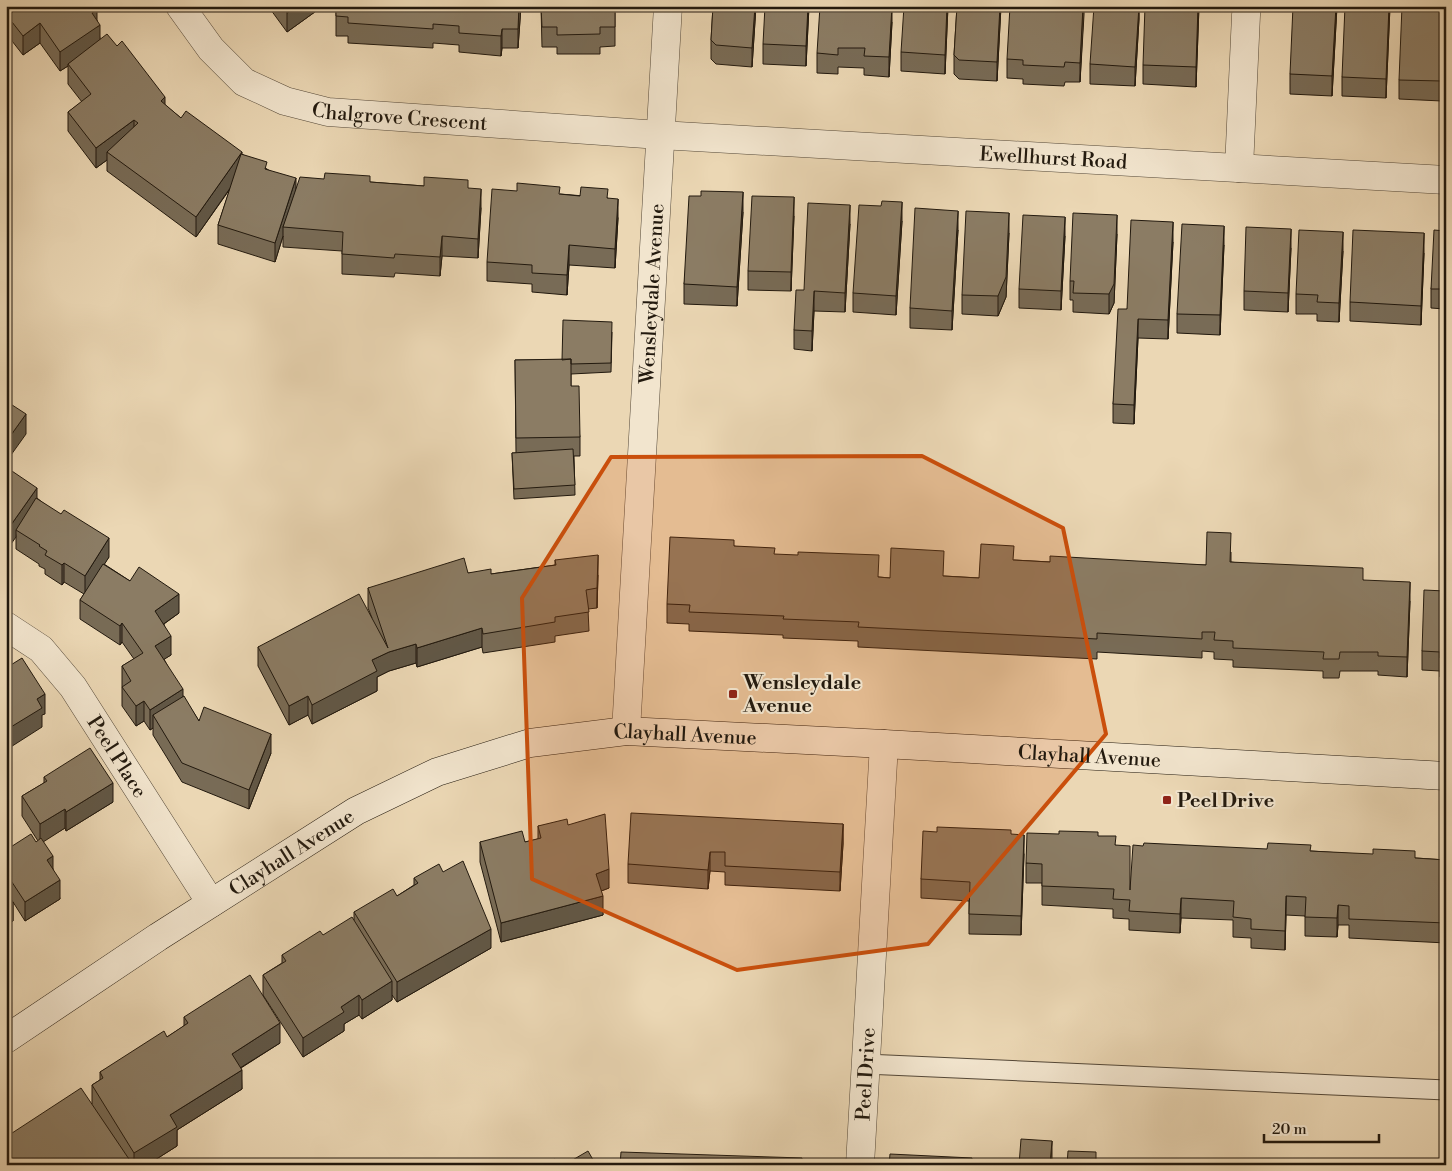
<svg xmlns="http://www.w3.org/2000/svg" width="1452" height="1171" font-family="'Libre Bodoni',serif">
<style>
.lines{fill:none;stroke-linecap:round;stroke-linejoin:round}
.lane-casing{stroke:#544838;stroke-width:21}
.street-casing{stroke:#544838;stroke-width:29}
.secondary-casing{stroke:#22190e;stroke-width:29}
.lane{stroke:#f2e5ce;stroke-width:19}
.street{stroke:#f2e5ce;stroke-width:28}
.secondary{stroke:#f2e5ce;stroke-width:28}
.wall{fill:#786b56;stroke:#22190e}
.shaded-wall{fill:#615746;stroke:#22190e}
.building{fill:#8b7c64;stroke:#22190e}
.marked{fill:#ca4f0c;fill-opacity:0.2;stroke:#ca4f0c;stroke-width:4;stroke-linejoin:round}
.poi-dot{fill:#8f2418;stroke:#f2e5ce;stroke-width:2}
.labels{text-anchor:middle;stroke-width:4;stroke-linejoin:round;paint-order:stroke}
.street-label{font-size:20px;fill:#22190e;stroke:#f2e5ce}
.poi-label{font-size:20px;font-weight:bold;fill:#22190e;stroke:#f2e5ce;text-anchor:start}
</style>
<rect width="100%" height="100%" fill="#ebd7b4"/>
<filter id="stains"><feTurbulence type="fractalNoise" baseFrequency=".004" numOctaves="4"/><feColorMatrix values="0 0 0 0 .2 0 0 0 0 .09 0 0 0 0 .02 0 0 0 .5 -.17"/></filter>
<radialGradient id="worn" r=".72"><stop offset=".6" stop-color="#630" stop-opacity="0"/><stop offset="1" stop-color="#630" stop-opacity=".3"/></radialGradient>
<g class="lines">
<!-- lane casing -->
<g class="lane-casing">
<path id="lane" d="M865 1064 1446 1090"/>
</g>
<!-- street casing -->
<g class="street-casing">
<g id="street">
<path id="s1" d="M180 6 211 49 244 82 285 101 328 112 660 135 1446 180"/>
<path d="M1239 168 1246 15 1247 6"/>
<path id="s2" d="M6 626 41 649 73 687 211 903"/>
<path id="s3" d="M626 731 668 6"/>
<path id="s4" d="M860 1165 884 744"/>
</g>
</g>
<!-- secondary casing -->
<g class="secondary-casing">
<g id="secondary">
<path id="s5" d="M6 1039 158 937 356 811 437 772 530 743 626 731 884 744 1446 776"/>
</g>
</g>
<!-- lane -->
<use href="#lane" class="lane"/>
<!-- street -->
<use href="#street" class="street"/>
<!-- secondary -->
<use href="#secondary" class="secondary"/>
</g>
<!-- wall -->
<path class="wall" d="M6 6 97 20 100 39 117 46 165 105 181 118 267 169 296 189 370 182 424 186 468 188 481 208 478 258 442 256 440 276 395 273 394 277 342 274V251L283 247V236L275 262 218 244V225L230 189 196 237 107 171V160L96 168 68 131V112L82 102 68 84V66L60 71 40 43 23 55 12 41Z
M268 6H319V9L287 32Z
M336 6H521L518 48H502L501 56 459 52V45L433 43V48L348 43V36H336Z
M541 6H615V46L600 47V54H557V47H542Z
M713 6H756L752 67 716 64 711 59V40Z
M809 6 806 66 763 64V44Z
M948 6 945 74 901 71V52Z
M957 6H1001L997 81 959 79 954 74V55Z
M1084 6 1080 82H1065L1064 86 1043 85 1023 84V79L1007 78V59Z
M1139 6V19L1135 86 1090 84V64Z
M1199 6 1196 87 1143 84V65Z
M1337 6 1332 96 1290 94V74Z
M1390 6 1386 98 1342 96V77Z
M1446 6 1442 101 1399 99V80Z
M892 22 889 77 864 75V68L838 67V74L817 73V53Z
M560 194 608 198 618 218 615 268 569 265 567 295 532 292V284L487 281V262Z
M701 196 743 212 737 306 684 304V284Z
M794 216 791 291 748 290V271Z
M902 221 896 315 853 312V293Z
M850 224 845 312 814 311 812 351 794 349V330Z
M958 230 952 330 910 328V308Z
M1446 231V323H1445V309L1431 308V289Z
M1009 233 1006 297 998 316 962 314V295Z
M1117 234 1114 303 1109 314 1073 312V300H1070V281Z
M1065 236 1061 310 1019 308V289Z
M1173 242 1168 339 1138 338 1134 424 1113 423V404L1127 309Z
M1224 245 1220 335 1177 333V314Z
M1291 248 1288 312 1244 310V291Z
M1343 251 1339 322 1317 321V314H1296V294Z
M1424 253 1421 325 1350 321V302Z
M612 332 611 372 571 374V386L580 437V456H574L575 495 514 499 512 453H516L515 360H562Z
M6 467 37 498 109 557 104 564 179 613 164 624 171 655 164 659 183 696 199 721 271 753 249 809 182 782 153 735V728L150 730 144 721 136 726 122 706V666L134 659 122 642 120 645 80 619V600L84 594 64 582 62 585 45 574V569L39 566V564L16 549V537Z
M734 546 879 577 890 578 944 576 979 578 1014 560 1050 562 1206 565 1231 552V562L1363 580 1410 601 1407 677 1378 675V671H1340L1339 678H1323V671L1233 667V660L1214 659V652L1202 651V658L1097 652V659L858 647V641L783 638V635L689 631V624L667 623V604Z
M555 560 598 575 597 608 588 609 589 631 555 636V642L483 653 482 647 417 667 416 663 389 671 377 677V691L312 724 308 715 289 725 258 666V647L372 618 368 608V588L468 573 491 574 555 565Z
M1446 603V678L1440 677V671L1422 670V651Z
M44 777 113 802 66 831 65 828 43 841 53 869 60 899 25 921 13 902V921L6 925V850L36 842 38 841 22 816V796L44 783Z
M843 824V844L840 891 725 885V872L710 871 708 889 628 883V864Z
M568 825 609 888 601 891 603 915 501 942 480 862V842H525L538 839V826Z
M937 832 1011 834 1024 854 1021 935 969 934V901L921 898V879Z
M1116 845 1130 890 1311 851 1446 860V943L1349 938V925H1338L1337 937 1305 936V916L1286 915 1285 950 1251 948V938L1233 937V920L1181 918 1180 933 1129 930V919L1113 918V909L1042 905V883H1026V863Z
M414 878 491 948 397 1002 392 995V1000L362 1019 359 1015 344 1024V1031L303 1057 263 995V975L282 963V955L354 921V912L397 896 414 885Z
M184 1017 280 1043 241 1068 242 1089 177 1130V1146L147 1165H6L92 1104V1085L100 1080V1072L167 1037 184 1026Z"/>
<!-- shaded-wall -->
<path class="shaded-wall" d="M296 6H319V9L287 32V13Z
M519 6H521L518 48V29Z
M755 6H756L752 67V48Z
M808 6H809L806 66V46Z
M892 6V22L889 77V57Z
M947 6H948L945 74V55Z
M1000 6H1001L997 81V62Z
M1083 6H1084V15L1080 82V63Z
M1139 6V19L1135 86V67Z
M1198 6H1199L1196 87V67Z
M1336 6H1337L1332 96V76Z
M1389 6H1390L1386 98V79Z
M1446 6V22L1442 101V81Z
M97 9V27L100 25V44L68 64V66L60 71V52L92 13Z
M12 22V41L6 45V26Z
M40 23V43L23 55V36Z
M502 29V48L501 56V36Z
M165 97V116L161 101Z
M134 120V139L107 152V160L96 168V148Z
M242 152V171L196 237V217Z
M296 178V198L283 227V236L275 262V243Z
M481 189V208L478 258V239Z
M743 192V212L737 306V287Z
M794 197V216L791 291V272Z
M618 199V218L615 268V249Z
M902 202V221L896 315V296Z
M850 205V224L845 312V293Z
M958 211V230L952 330V311Z
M1009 213V233L1006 297 998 316V296Z
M1117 215V234L1114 303 1109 314V294Z
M1065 217V236L1061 310V291Z
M1173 222V242L1168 339V320Z
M1224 226V245L1220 335V315Z
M1291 229V248L1288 312V293Z
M1343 232V251L1339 322V303Z
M1424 233V253L1421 325V306Z
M442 236V256L440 276V257Z
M569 245V265L567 295V275Z
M814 291V311L812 351V331Z
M1138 319V338L1134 424V405Z
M26 414V434L6 462V442Z
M37 488V507L16 530V537L6 551V532Z
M109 538V557L85 595V576Z
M598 555V575L597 608V588Z
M64 563V582L62 585V565Z
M1410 582V601L1407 677V657Z
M179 594V613L155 630V611Z
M122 623V642L120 645V626Z
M482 628V647L417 667V648Z
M171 636V655L155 665V646Z
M416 644V663L389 671 377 677V691L312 724V705L372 660 389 652Z
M183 689V708L153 715V728L150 730V710Z
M45 694V714L42 715V727L6 750V730L37 699Z
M308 696V715L289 725V706Z
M144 701V721L136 726V706Z
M271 734V753L249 809V790Z
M113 783V802L66 831V812Z
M65 809V828L40 844V824Z
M843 824V844L840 891V872Z
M1024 835V854L1021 935V916Z
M710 852V871L708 889V870Z
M53 856V876L47 860Z
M609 869V888L596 893V874Z
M60 880V899L25 921V902Z
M603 896V915L501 942V923Z
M1286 896V915L1285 950V931Z
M1181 898V918L1180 933V914Z
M13 902V921L6 925V906Z
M1338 905V925L1337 937V918Z
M491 929V948L397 1002V982Z
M392 981V1000L362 1019V1000Z
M359 995V1015L344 1024V1031L303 1057V1038L341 1007Z
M280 1023V1043L232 1073V1054Z
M242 1070V1089L177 1130V1146L147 1165H134V1153L170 1115Z
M1052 1141V1165H1050Z"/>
<!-- building -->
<path class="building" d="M6 6H95L97 9 92 13 100 25 60 52 40 23 23 36 12 22 6 26Z
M283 6H296L287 13Z
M336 6H519L518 29H502L501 36 459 33V26L433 24V29L348 23V17L336 16Z
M541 6H615V27H600V34L557 35V27H542Z
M713 6H755L752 48 716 45 711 40Z
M765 6H808L806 46 763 44Z
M820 6H892L889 57 864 56 865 48H838V55L817 53Z
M904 6H947L945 55 901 52Z
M957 6H1000L997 62 959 60 954 55Z
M1010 6H1083L1080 63 1065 62 1064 67 1043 66 1023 65V60L1007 59Z
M1094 6H1139L1135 67 1090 64Z
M1145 6H1198L1196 67 1143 65Z
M1293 6H1336L1332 76 1290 74Z
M1345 6H1389L1386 79 1342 77Z
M1402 6H1446L1442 81 1399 80Z
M107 34 117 46 122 41 165 97 161 101 181 118 186 111 242 152 196 217 107 152 138 123 134 120 96 148 68 112 91 94 68 64Z
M241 154 267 162 265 169 296 178 275 243 218 225Z
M325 173 370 176V182L424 186V177L468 180V188L481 189 478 239 442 236 440 257 395 254 394 258 342 254 343 232 283 227 300 177 324 179Z
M517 183 560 187 559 194 580 196 581 187 608 189 607 198 618 199 615 249 569 245 567 275 532 273V265L487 262 492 189 517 191Z
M701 191 743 192 737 287 684 284 689 196H701Z
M752 196 794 197 791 272 748 271Z
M882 201 902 202 896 296 853 293 859 205 881 206Z
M808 203 850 205 845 293 814 291 812 331 794 330 796 290H804Z
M915 208 958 211 952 311 910 308Z
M966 211 1009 213 1006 277 998 296 962 295Z
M1073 213 1117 215 1114 284 1109 294 1073 293 1074 281H1070Z
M1023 215 1065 217 1061 291 1019 289Z
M1131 220 1173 222 1168 320 1138 319 1134 405 1113 404 1118 309H1127Z
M1182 224 1224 226 1220 315 1177 314Z
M1246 227 1291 229 1288 293 1244 291Z
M1299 230 1343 232 1339 303 1317 302 1318 295 1296 294Z
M1353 230 1424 233 1421 306 1350 302Z
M1434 230 1446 231V289H1431Z
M563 320 612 322 611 363 571 364V359L562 360Z
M571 359V386H579L580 437 516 438 515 360Z
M6 401 26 414 6 442Z
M573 449 575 485 514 489 512 453Z
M6 467 37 488 6 532Z
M36 498 61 514 64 510 109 538 85 576 64 563 62 565 45 555 47 551 39 546 40 545 16 530Z
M1207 532 1231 533 1230 562 1363 568V580L1410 582 1407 657 1378 656V652H1340L1339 659H1323L1324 652 1233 648V641L1214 640 1215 632H1202V639L1097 633V639L858 627 859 622 783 619 784 616 689 612 690 605 667 604 670 537 734 540V546L775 548 774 554 798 555V552L879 555 878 577 890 578 891 548 944 551 943 576 979 578 981 544 1014 546 1013 560 1050 562V556L1206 565Z
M598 555 597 588 586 590 589 612 555 617V622L483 634 482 628 417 648 416 644 389 652 372 660 377 671 312 705 308 696 289 706 258 647 359 594 388 648 368 588 464 558 468 573 491 569V574L556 565 555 560Z
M103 564 130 581 139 567 179 594 155 611 171 636 155 646 183 689 150 710 144 701 136 706 122 687 131 681 122 666 143 653 122 623 120 626 80 600Z
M1424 590 1445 591 1446 658H1440V652L1422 651Z
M22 658 45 694 37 699 42 708 6 730V668Z
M184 696 199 721 204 707 271 734 249 790 182 763 153 715Z
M90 748 113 783 66 812 65 809 40 824 22 796 47 781 44 777Z
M631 813 843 824 840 872 725 866V852H710L708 870 628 864Z
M605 814 609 869 596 874 603 896 501 923 480 842 522 831 525 842 541 838 538 826 567 819 568 825Z
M937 827 1011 830V834L1024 835 1021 916 969 914 970 882 921 879 923 831 937 832Z
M1059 831 1098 832V836H1116L1115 845 1130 846V890L1133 845 1143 846 1144 843 1267 849 1268 843 1311 845 1310 851 1373 854V849L1415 851V858L1446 860V923L1349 919V906L1338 905 1337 918 1305 917 1306 897 1286 896 1285 931 1251 929V919L1233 917 1234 901 1181 898 1180 914 1129 911 1130 900 1113 899 1114 889 1042 886V864L1026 863 1027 833 1059 834Z
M31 834 36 842 41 838 53 856 47 860 60 880 25 902 6 873V850Z
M463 861 491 929 397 982 354 912 393 889 397 896 418 883 414 878 439 864 443 872Z
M6 891 13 902 6 906Z
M352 917 392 981 362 1000 359 995 341 1007 344 1012 303 1038 263 975 286 961 282 955 320 931 323 935Z
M250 975 280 1023 232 1054 242 1070 170 1115 177 1127 134 1153 92 1085 103 1078 100 1072 164 1031 167 1037 188 1023 184 1017Z
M81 1088 133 1165H6V1137Z
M1021 1139 1052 1141 1050 1165H1019Z
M588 1151 596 1165H564Z
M1068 1151 1096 1152V1165H1067Z
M621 1152 802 1158V1165H620Z
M890 1154 972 1158V1165H889Z
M555 1159 558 1165H546Z
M1144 1162 1205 1165H1144Z"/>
<!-- marked area -->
<path class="marked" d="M922 456 1063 528 1106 734 928 944 737 970 532 879 522 598 611 457Z"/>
<!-- markers -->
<g class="poi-dot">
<rect x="728" y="689" width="10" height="10" rx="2.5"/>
<rect x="1162" y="795" width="10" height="10" rx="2.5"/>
</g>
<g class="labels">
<!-- street labels -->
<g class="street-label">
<text dy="7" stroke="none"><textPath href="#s1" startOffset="261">Chalgrove Crescent</textPath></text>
<text dy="7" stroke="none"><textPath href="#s1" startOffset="916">Ewellhurst Road</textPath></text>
<text dy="7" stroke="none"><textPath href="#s3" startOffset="438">Wensleydale Avenue</textPath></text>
<text dy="7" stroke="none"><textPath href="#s5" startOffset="761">Clayhall Avenue</textPath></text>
<text dy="7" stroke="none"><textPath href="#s5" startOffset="1166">Clayhall Avenue</textPath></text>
<text dy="7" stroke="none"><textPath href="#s2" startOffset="174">Peel Place</textPath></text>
<text dy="7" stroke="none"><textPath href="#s5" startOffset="341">Clayhall Avenue</textPath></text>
<text dy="7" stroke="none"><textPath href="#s4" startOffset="91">Peel Drive</textPath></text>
</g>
<!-- poi labels -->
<g class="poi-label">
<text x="743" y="689">Wensleydale<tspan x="743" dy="23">Avenue</tspan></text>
<text x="1177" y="807">Peel Drive</text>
</g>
</g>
<!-- margin -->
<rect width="1452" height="1171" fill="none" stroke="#ebd7b4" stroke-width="25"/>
<rect x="8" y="8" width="1437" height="1156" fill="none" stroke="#22190e" stroke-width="2.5"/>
<rect x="12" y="12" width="1427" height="1146" fill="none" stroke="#22190e"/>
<!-- scale -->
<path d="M1264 1134v8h115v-8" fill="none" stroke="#22190e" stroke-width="2.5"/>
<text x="1272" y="1134" font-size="15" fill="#22190e" stroke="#f2e5ce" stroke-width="4" paint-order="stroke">20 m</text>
<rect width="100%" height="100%" filter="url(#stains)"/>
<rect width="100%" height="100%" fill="url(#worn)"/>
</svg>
